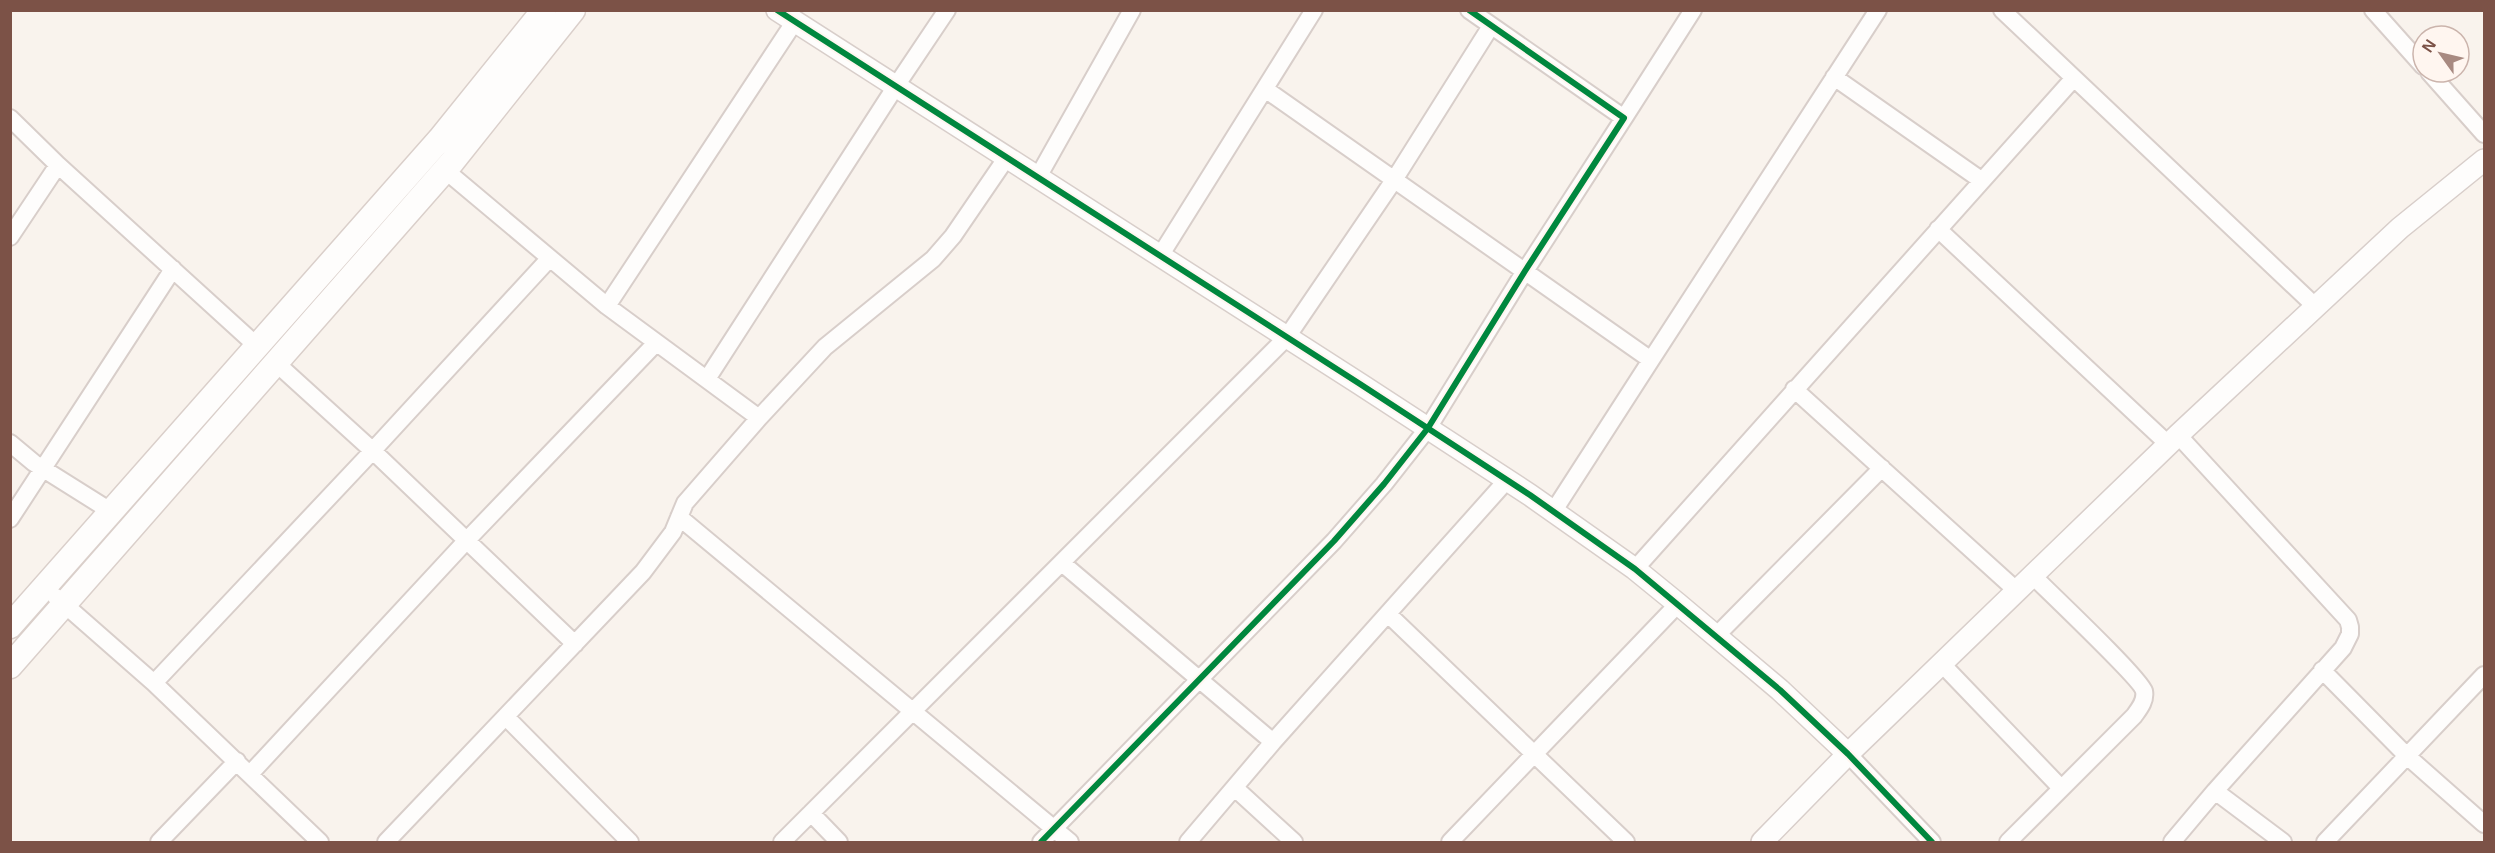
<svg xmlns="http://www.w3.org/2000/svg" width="2495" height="853" font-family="Arial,sans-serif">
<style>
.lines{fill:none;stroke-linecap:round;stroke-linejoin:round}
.minor-casing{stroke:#d8ceca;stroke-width:20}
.tertiary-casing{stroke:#d8ceca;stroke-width:24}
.secondary-casing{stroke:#dacfca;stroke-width:27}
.minor{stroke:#fefdfc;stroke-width:16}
.tertiary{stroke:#fefdfc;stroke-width:21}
.secondary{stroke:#fefdfc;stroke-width:24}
.cycleway-casing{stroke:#fff6f0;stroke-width:10}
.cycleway{stroke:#00873e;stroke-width:6}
</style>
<rect width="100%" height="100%" fill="#f9f3ed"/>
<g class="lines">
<!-- minor casing -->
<g class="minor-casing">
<path id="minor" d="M2002 10 2074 78
M2373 10 2423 66
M2429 72 2484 134
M1834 77 1981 180
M1265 89 1651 360 1553 512
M10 118 58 165 257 346
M1624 118 1693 10
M445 170 607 306 759 418
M1038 177 1132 10
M1938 229 2168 444
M10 237 58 165
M1160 256 1314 10
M607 306 795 21
M1651 360 1878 10
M275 362 373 451 575 644
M707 379 896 86 947 10
M1794 389 2016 590
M10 443 34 463 112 512
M679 517 1070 842
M10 519 173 269
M1062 563 1273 742
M1635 569 2074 78 2315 306
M56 597 154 683 320 842
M1388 614 1626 842
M1716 636 1882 468
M1941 663 2061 788
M2322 670 2407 756 2484 824
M154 683 365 459 549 259
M506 717 630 842
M1848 754 1932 842
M250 774 467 540 656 343
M1235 788 1294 842
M2215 791 2283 842
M811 813 839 842
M159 842 237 761
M386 842 643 572 673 532 685 503 759 418 825 347 933 259 953 236 1007 157
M782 842 1287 337 1394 180 1491 26
M1041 842 1334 541 1384 484 1428 428 1525 271 1624 118 1469 10
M1188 842 1273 742 1507 480
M1450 842 1678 604
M2008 842 2134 716C2139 709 2146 701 2144 691 2141 679 2048 591 2032 575
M2172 842 2215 791 2343 648 2350 634V627L2348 620 2178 435
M2325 842 2484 675"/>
</g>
<!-- tertiary casing -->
<g class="tertiary-casing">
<path id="tertiary" d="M777 10 1360 384 1530 495 1635 569 1678 604 1780 690 1848 754
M1762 842 1848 754 2178 435 2400 228 2484 160"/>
</g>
<!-- secondary casing -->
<g class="secondary-casing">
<path id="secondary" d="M10 626 440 139 544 10
M10 666 452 162 573 10"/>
</g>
<!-- minor -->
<use href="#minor" class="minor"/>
<!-- tertiary -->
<use href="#tertiary" class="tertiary"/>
<!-- secondary -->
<use href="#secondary" class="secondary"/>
<!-- cycleway casing -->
<g class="cycleway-casing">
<path id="cycleway" d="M777 10 1360 384 1530 495 1635 569 1780 690 1848 754 1932 842
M1041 842 1334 541 1384 484 1428 428 1525 271 1624 118 1469 10"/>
</g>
<!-- cycleway -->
<use href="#cycleway" class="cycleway"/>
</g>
<!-- border -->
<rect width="2495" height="853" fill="none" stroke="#7c5247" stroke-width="24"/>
<!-- north arrow -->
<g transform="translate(2441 54) rotate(304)"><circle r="28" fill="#fff6f0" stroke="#cbb4ac" stroke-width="1.5"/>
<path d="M0-4.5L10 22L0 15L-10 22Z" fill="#a88a81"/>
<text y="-9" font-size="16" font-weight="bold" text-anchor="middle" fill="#7c5247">N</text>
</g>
</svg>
